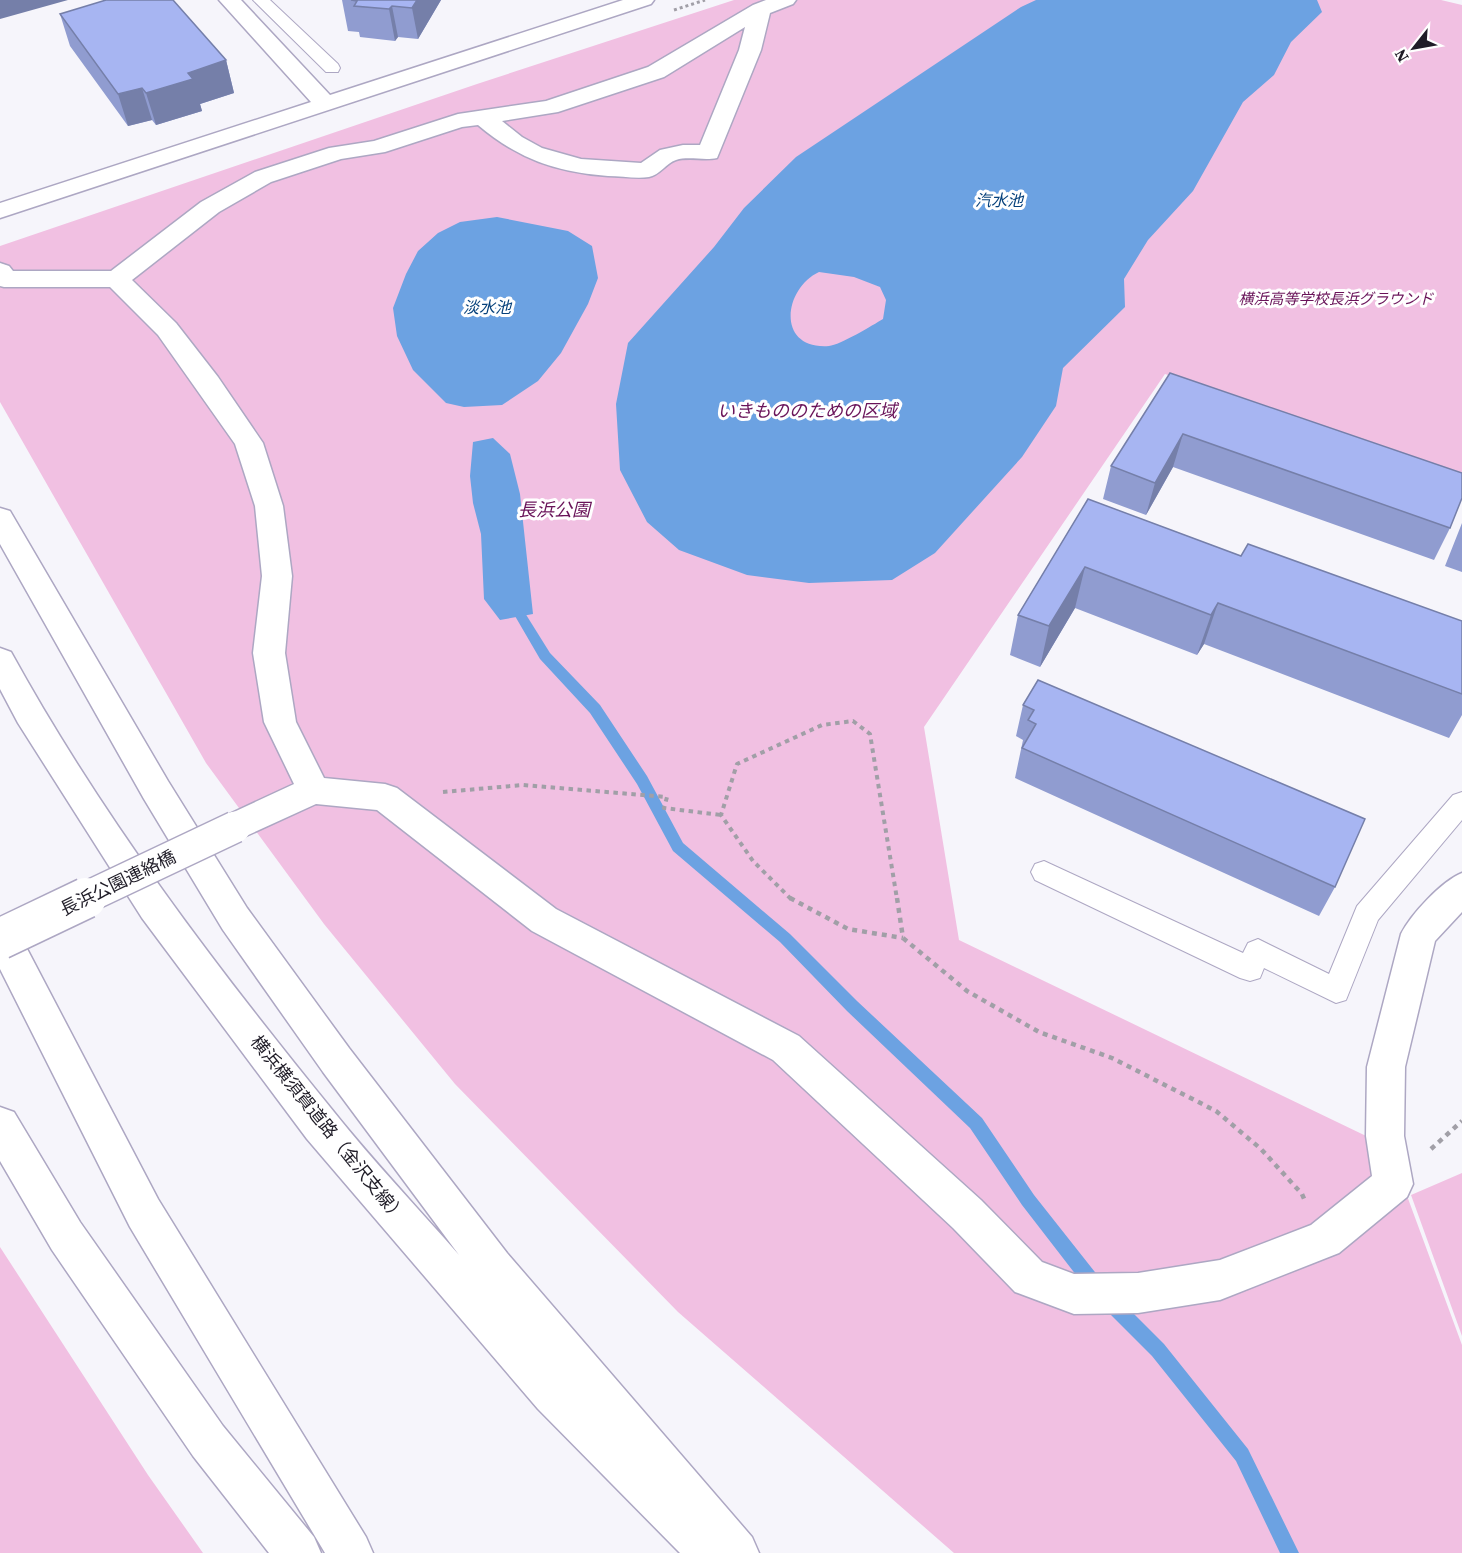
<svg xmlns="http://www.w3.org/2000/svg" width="1462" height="1553" font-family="'Source Serif 4','Noto Sans JP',serif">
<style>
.green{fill:#f1c0e2}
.water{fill:#6ca2e2;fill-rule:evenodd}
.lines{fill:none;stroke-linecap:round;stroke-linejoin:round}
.stream{fill:#6ca2e2;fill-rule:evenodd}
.service-casing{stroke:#ada7c3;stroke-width:2}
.pedestrian-casing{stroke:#ada7c3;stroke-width:3}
.tertiary-casing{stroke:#ada7c3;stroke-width:3}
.motorway-casing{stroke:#ada7c3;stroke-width:3}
.path-far2{stroke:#a19fa7;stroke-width:3;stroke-dasharray:3 3;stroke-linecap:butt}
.path-far1{stroke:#a19fa7;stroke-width:4;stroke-dasharray:4.5 4.5;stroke-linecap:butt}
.path{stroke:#a19fa7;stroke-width:4.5;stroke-dasharray:5 5;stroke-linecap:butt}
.service{fill:#fff;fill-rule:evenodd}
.pedestrian{fill:#fff;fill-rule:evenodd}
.tertiary{fill:#fff;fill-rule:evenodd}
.motorway{fill:#fff;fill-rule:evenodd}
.pedestrian-bridge-far1-casing{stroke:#ada7c3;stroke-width:34;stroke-linecap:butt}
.pedestrian-bridge-casing{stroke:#ada7c3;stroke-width:43;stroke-linecap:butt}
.pedestrian-bridge-far1{stroke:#fff;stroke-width:31}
.pedestrian-bridge{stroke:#fff;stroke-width:40}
.wall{fill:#909cd0}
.shaded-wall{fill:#757fa9}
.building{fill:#a7b5f2;stroke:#757fa9;stroke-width:1.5}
.labels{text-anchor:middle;stroke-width:6;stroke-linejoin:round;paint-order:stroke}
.far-park-label{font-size:15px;font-style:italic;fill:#691359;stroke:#fff}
.far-water-label{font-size:16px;font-style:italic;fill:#06417b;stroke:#fff}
.park-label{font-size:18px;font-style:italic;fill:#691359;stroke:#fff}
.street-label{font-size:18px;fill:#1f1c27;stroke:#fff}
</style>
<rect width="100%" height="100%" fill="#f6f5fb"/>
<!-- green -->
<path class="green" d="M734 0H1441L1462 5V476L1165 374 924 727 959 940 1389 1147 1462 1345V1553H954L678 1312 455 1084 324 924 206 763 0 402V246L477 84Z
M1462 1173V1336L1411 1195Z
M0 1247 148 1475 203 1553H0Z"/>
<!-- water -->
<path class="water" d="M1036 0H1317L1322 12 1291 42 1274 75 1243 102 1193 191 1148 240 1124 279 1125 307 1063 368 1056 406 1022 457 935 553 892 580 809 583 747 575 679 550 647 522 620 470 616 404 628 343 714 247 744 208 796 157 1021 7ZM819 272 854 277 880 287 886 300 883 319C873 325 840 345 829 346 776 350 783 289 819 272Z
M497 217 568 231 592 246 598 278 588 304 561 353 538 381 502 405 464 407 446 403 413 370 397 336 393 308 406 274 418 251 438 233 460 222Z
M493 438 510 454 520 494 533 614 500 620 484 599 481 534 473 503 470 476 473 442Z"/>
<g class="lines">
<!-- stream -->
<path class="stream" d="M521 611 525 613 550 653 600 705 647 776 683 843 790 934 857 1001 982 1118 1034 1195 1102 1281 1104 1287 1102 1293 1096 1295 1090 1293 1022 1205 970 1128 847 1011 780 942 673 851 637 784 590 713 540 659 515 616Z
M1109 1293 1115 1295 1164 1344 1248 1449 1299 1553H1280L1236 1461 1152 1356 1103 1307 1101 1301 1103 1295Z"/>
<!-- service casing -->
<g class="service-casing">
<path id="service" d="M253 0H270L338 64 340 68 338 72H326Z
M1462 792V820L1378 920 1346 1000 1336 1003 1264 968 1260 978 1250 981 1240 978 1035 880 1031 872 1035 864 1044 861 1243 953 1248 943 1258 939 1329 974 1357 906 1453 795Z"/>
</g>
<!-- pedestrian casing -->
<g class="pedestrian-casing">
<path id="pedestrian" d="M766 0H796L793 4 770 13 761 50 717 158C704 161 689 156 676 160 666 163 660 175 649 177 636 179 621 176 608 176 556 172 518 159 478 125L462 127 385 152 341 159 271 182 219 212 132 280 176 323 218 377 263 443 283 506 292 576 285 653 296 722 324 778 385 784 397 788 556 909 799 1036 981 1200 1042 1262 1074 1274 1138 1273 1220 1260 1311 1225 1372 1176 1366 1136 1367 1067 1401 934C1411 914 1442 881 1462 873V912L1435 941 1405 1067 1404 1136 1413 1184 1407 1197 1339 1253 1220 1300 1138 1313 1074 1314 1015 1292 953 1228 773 1060 532 931 377 810 316 804 235 841 223 837 218 827 223 817 294 784 264 722 253 653 262 576 255 506 235 444 158 335 110 287H4L0 286V263L9 266 13 271H111L201 202 255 172 329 148 374 141 458 114 546 101 648 67 753 5ZM745 27 739 50 700 145H683L660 150 641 163 581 159 542 148 522 137 502 121 558 112 664 77Z"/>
</g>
<!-- tertiary casing -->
<g class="tertiary-casing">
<path id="tertiary" d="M219 0H241L330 95 623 0H654L651 4 0 218V203L311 102Z"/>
</g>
<!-- motorway casing -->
<g class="motorway-casing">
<path id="motorway" d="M0 508 10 511 168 781 247 908 349 1048 507 1253 752 1537 759 1553H680L538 1409 307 1139 142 918 18 723 0 689V648L11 652C101 816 216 967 334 1112 373 1161 418 1208 459 1255L323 1072 223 930 144 799 0 544Z
M0 918 13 922 158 1199 366 1537 373 1553H325L130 1227 0 969Z
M0 1107 14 1112 80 1222 223 1426 314 1537 321 1553H269L193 1456 52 1250 0 1161Z"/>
</g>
<!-- path-far2 -->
<path class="path-far2" d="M674 10 705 0"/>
<!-- path-far1 -->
<path class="path-far1" d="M443 792 523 785 667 797 664 808 721 815
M791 899 753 861 721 815 737 764 822 725 853 721 870 734 897 899"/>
<!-- path -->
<path class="path" d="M790 898 848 929 903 938
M897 898 903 938
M903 938 967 991 1039 1032 1112 1058 1216 1111 1261 1149 1302 1194 1305 1201
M1431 1149 1462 1121"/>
<!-- service -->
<use href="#service" class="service"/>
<!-- pedestrian -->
<use href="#pedestrian" class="pedestrian"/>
<!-- tertiary -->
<use href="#tertiary" class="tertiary"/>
<!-- motorway -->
<use href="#motorway" class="motorway"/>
<!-- pedestrian-bridge-far1 casing -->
<g class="pedestrian-bridge-far1-casing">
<path id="pedestrian-bridge-far1" d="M83 899 235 827"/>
</g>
<!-- pedestrian-bridge casing -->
<g class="pedestrian-bridge-casing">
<path id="pedestrian-bridge" d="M0 939 86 898"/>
</g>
<!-- pedestrian-bridge-far1 -->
<use href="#pedestrian-bridge-far1" class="pedestrian-bridge-far1"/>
<!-- pedestrian-bridge -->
<use href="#pedestrian-bridge" class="pedestrian-bridge"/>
</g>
<!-- wall -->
<path class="wall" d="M342 0H441L418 39 398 37 395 41 360 37 359 32 348 31Z
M60 14 226 60 234 93 200 104 202 111 156 125 152 120 128 126 70 46Z
M1170 373 1450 528 1434 560 1173 467 1146 515 1103 499 1111 466Z
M1088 499 1241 556 1462 621V715L1449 738 1204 644 1197 655 1075 608 1040 667 1010 655 1018 615Z
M1462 523V572L1445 566Z
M1038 680 1335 887 1319 916 1015 778 1023 740 1016 736 1023 705Z"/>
<!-- shaded-wall -->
<path class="shaded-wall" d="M0 0H68L0 19Z
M417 0H441L418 39 412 8Z
M392 6 398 37 395 41 389 9Z
M226 60 234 93 200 104 202 111 156 125 146 93 188 73Z
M142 88 152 120 128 126 118 94Z
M1183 434 1173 467 1146 515 1155 483Z
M1085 567 1075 608 1040 667 1049 626Z
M1218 603 1204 644 1197 655 1211 615Z"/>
<!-- building -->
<path class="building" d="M106 0H173L226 60 188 73 193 79 146 93 142 88 118 94 60 14Z
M351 0H417L412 8 392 6 389 9 354 6 357 1Z
M1170 373 1462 473V498L1450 528 1183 434 1155 483 1111 466Z
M1088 499 1241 556 1248 544 1462 621V694L1218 603 1211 615 1085 567 1049 626 1018 615Z
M1038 680 1365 819 1335 887 1022 748 1036 724 1028 720 1034 710 1023 705Z"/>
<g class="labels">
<!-- far-park labels -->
<g class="far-park-label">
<text x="1336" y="304">横浜高等学校長浜グラウンド</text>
</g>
<!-- far-water labels -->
<g class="far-water-label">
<text x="999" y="206">汽水池</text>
<text x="487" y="313">淡水池</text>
</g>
<!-- park labels -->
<g class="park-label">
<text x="807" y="417">いきもののための区域</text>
<text x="554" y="516">長浜公園</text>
</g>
<!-- street labels -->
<g class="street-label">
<text transform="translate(118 883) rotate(-26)" y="6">長浜公園連絡橋</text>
<text transform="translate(328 1129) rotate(51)" y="6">横浜横須賀道路（金沢支線）</text>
</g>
</g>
<!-- north arrow -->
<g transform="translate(1414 48) rotate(239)" stroke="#ffffff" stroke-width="4.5" paint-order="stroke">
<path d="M0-4.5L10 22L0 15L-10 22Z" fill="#1f1c27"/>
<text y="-9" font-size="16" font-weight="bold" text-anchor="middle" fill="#1f1c27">N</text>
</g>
</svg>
